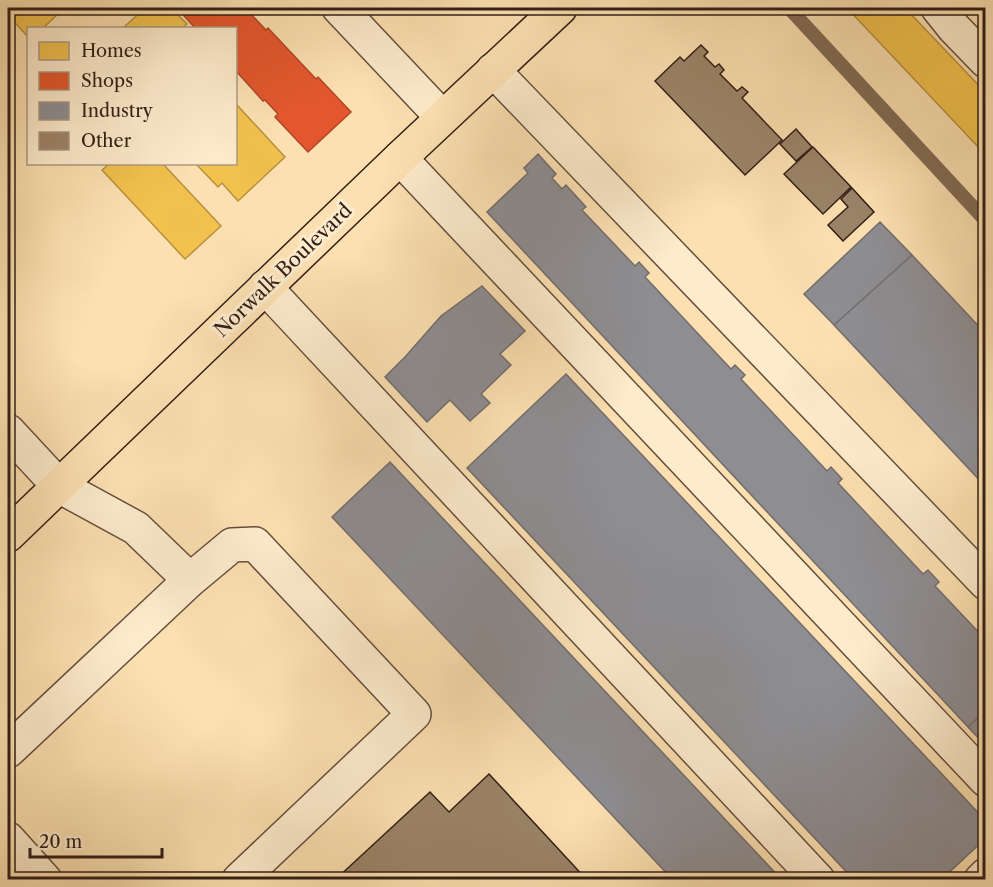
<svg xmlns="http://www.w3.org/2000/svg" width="993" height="887" font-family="'Libre Caslon Text',serif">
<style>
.homes{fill:#f2c14e;stroke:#b8903e;stroke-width:1.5}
.shops{fill:#e4572e;stroke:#af4627;stroke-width:1.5}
.industry{fill:#8d8d92;stroke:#726c6d;stroke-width:1.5}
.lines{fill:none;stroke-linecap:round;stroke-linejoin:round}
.stream{stroke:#826b54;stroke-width:14}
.building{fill:#9b8367;stroke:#321f17;stroke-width:1.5}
.minor-casing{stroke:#644f3e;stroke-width:36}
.major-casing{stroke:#321f17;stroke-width:36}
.minor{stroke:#fdebcc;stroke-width:33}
.major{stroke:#fce0b1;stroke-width:33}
.labels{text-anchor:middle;stroke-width:6;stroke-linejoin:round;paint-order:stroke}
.street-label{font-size:20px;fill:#321f17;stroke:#fdebcc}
</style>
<rect width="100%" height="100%" fill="#fce0b1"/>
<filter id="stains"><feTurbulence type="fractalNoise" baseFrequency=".00333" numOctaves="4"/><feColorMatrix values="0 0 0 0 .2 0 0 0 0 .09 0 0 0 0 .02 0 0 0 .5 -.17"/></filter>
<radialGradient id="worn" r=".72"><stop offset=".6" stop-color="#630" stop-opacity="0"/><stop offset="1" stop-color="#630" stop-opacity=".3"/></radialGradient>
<!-- homes -->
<path class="homes" d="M8 8H52L58 14 43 28H28V37L8 15Z
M145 8H171L187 24 182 28H123Z
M847 8H905L986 93V148L982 151Z
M236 104 285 157 238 201 222 183 218 187 196 164H236Z
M109 164H163L221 226 185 259 102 170Z"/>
<!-- shops -->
<path class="shops" d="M177 8H245L266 30 268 28 316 79 318 77 351 112 308 152 275 117 278 114 265 100 263 101 236 71V28H195Z"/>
<!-- industry -->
<path class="industry" d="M538 154 556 174 552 178 562 189 566 185 586 207 582 210 635 266 639 262 649 273 645 277 731 369 735 365 745 375 741 379 827 471 831 467 842 479 838 483 923 574 928 570 939 582 935 586 986 640V710L968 727 487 212 528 173 524 168Z
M880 222 912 255 834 325 804 294Z
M912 255 986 334V487L834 325Z
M482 286 525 331 500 354 511 365 481 394 490 403 470 421 450 400 427 422 385 377 405 357 441 316Z
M566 374 986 821V838L941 880H854L467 468Z
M390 462 782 880H673L332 517Z
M986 710V746L968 727Z"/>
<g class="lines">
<!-- stream -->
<path class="stream" d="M789 8 986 221"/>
</g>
<!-- building -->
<path class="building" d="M701 45 708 52 704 56 715 67 719 64 724 70 720 74 737 91 742 87 748 92 742 98 782 140 745 175 655 81 680 57 684 61Z
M796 129 812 147 796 161 780 144Z
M813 147 851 187 823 214 784 174Z
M852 188 874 212 843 241 828 225 848 207 841 199Z
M489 774 587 880H335L430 792 449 812Z"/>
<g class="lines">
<!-- minor casing -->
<g class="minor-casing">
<path id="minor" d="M339 8 442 117
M938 8 954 28 986 61
M493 70 986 583
M400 158 986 780
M265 287 818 880
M8 431 59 486 136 528 190 580
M8 751 190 580 232 545 255 544 414 714 239 880
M8 839 45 880
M981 880 986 875"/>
</g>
<!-- major casing -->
<g class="major-casing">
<path id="major" d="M8 535 400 158 560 8"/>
</g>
<!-- minor -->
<use href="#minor" class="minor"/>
<!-- major -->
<use href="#major" class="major"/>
</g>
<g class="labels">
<!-- street labels -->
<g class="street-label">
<text transform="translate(283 270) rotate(-44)" y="7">Norwalk Boulevard</text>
</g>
</g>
<!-- margin -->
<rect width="993" height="887" fill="none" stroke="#fce0b1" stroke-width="30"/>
<rect x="9" y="9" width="975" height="869" fill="none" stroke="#321f17" stroke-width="3"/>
<rect x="15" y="15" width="963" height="857" fill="none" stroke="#321f17" stroke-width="1.5"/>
<!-- legend -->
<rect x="27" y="27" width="210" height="138" fill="#fdebcc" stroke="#ac9984" stroke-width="1.5"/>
<rect x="39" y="42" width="30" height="18" fill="#f2c14e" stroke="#ac9984" stroke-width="1.5"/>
<text x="81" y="57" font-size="18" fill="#321f17">Homes</text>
<rect x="39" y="72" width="30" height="18" fill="#e4572e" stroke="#ac9984" stroke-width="1.5"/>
<text x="81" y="87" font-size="18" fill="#321f17">Shops</text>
<rect x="39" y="102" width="30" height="18" fill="#8d8d92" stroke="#ac9984" stroke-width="1.5"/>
<text x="81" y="117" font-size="18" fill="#321f17">Industry</text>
<rect x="39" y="132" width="30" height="18" fill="#9b8367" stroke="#ac9984" stroke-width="1.5"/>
<text x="81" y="147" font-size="18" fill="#321f17">Other</text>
<!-- scale -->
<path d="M30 848v9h132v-9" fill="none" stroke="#321f17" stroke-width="3"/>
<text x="39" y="848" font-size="18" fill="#321f17" stroke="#fdebcc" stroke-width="4.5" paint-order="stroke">20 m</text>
<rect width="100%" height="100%" filter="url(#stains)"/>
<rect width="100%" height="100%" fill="url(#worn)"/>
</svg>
